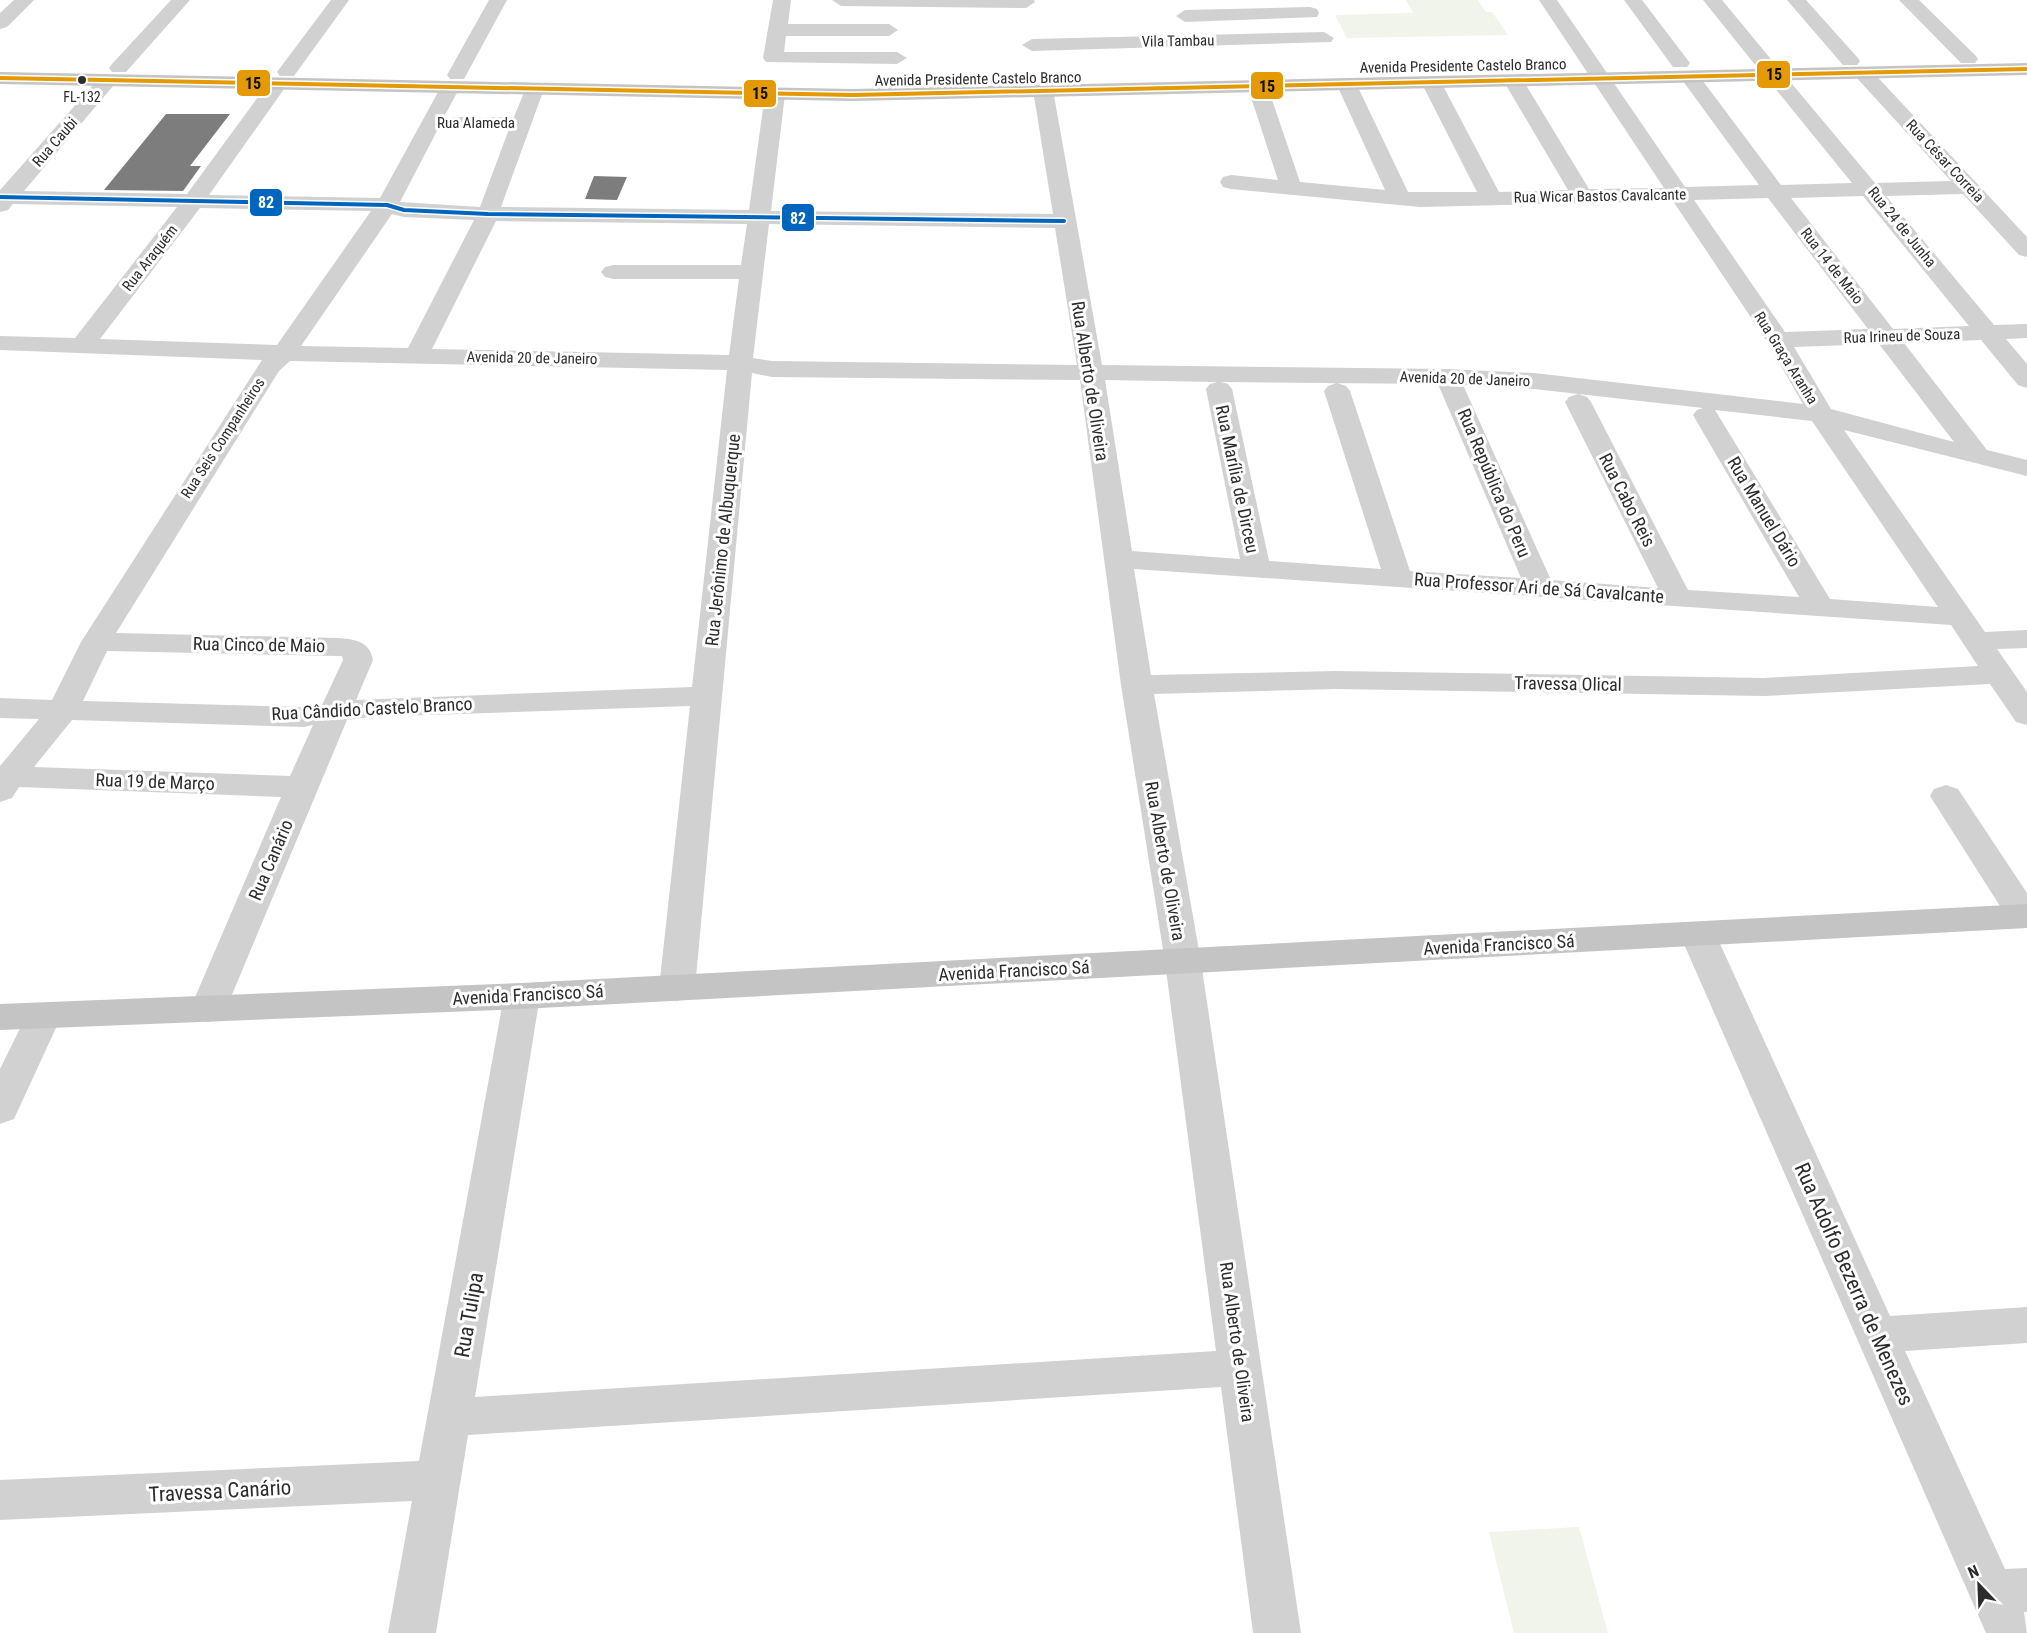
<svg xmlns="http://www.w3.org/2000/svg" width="2027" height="1633" font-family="'Roboto Condensed',sans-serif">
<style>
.green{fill:#f0f4ea}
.building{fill:#7d7d7d}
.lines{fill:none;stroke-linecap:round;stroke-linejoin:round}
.minor{fill:#d1d1d1;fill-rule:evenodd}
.major{fill:#c4c4c4;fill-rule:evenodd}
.bus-1-casing{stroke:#fff;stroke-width:7}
.bus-2-casing{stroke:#fff;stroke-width:7}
.bus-1{stroke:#e39a04;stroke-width:4}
.bus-2{stroke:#0065bd;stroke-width:4}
.bus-dot{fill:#2c2c2c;stroke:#fff;stroke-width:2}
.labels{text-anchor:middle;stroke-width:6;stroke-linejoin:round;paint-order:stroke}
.far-bus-label{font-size:14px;fill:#2c2c2c;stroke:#fff}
.far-street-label{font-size:15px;fill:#2c2c2c;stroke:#fff}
.street-label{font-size:18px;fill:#2c2c2c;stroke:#fff}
.near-street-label{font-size:21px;fill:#2c2c2c;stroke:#fff}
.line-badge{stroke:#fff;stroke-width:2}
.badge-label{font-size:16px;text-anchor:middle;font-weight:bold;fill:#fff}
.pale-badge-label{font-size:16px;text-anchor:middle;font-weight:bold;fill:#111}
</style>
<rect width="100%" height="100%" fill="#fff"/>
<!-- green -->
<path class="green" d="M1406 0H1478L1486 12H1492L1508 35 1347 38 1335 15 1413 13Z
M1579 1527 1608 1633H1514L1489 1532Z"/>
<!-- building -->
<path class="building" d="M166 114H230L190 166H201L183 191 104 190Z
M594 176 627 177 617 200 585 199Z"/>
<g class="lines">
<!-- minor -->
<path class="minor" d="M14 0H34L7 27 0 29V13Z
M171 0H190L126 72H112L109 68 112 64Z
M331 0H349L294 76H280L277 72Z
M489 0H507L464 79H450L447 75Z
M773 0H791L788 24H889L898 30 889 36H786L784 52H897L907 58 897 64 766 62 763 58Z
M832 0H1034L1035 2 1026 8 841 6Z
M1539 0H1557L1685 187 1759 185 1680 77 1683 73H1697L1781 185 1852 183 1765 76 1768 72H1782L1875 183 1951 181 1855 76 1852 72 1855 68H1869L2027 237V257L2019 255 1963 194 1886 196 1994 325 2027 324V338L2006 339 2027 364V388L2018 385 1981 340 1904 343 1987 450 2027 460V476L1844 430 1985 632 2027 630V648L1997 649 2027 692V725L2016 722 1990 684 1764 696 1336 689 1154 694 1201 962 1301 1633H1253L1221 1387 468 1435 436 1633H388L412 1501 0 1520V1480L419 1461 504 996 509 987 522 983 535 987 540 996 475 1397 1216 1351 1165 962 1121 685 1080 380 772 377 752 373 695 988 690 997 677 1001 664 997 659 988 690 706 371 717 347 720 226 1009 221 1018 208 1022 195 1018 190 1009 281 797 19 787 12 798 0 802V766L39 719 0 718V698L52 700 81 642 262 360 0 350V336L75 338 177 207 13 204 8 210 0 212V190L102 75H116L119 79 24 191 187 194 272 78H286L289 82 209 195 380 198 443 83H457L460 87 444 117H514L527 85H541L544 89 501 207 749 210 765 94 768 90H782L785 94 771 211 1053 214 1033 90 1036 86H1050L1053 90 1102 365 1447 369 1534 373 1803 404 1766 340 1673 201 1420 207 1231 189 1223 187 1220 182 1223 177 1231 175 1278 180 1247 85 1250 81H1264L1267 85 1300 182 1385 190 1336 83 1339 79H1353L1356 83 1408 192H1477L1421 82 1424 78H1438L1441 82 1499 192 1568 190 1503 80 1506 76H1520L1523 80 1589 189 1664 188ZM438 129H509L480 207 400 202ZM1863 196 1969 326 1893 329 1791 198ZM1768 198 1868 329 1785 332 1694 200ZM200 208 371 211 277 345 100 339ZM392 214 404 217 474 220 408 348 301 346ZM496 221 747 224 741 265H613L605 267 601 272 605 277 613 279H739L729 355 432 349ZM769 224 1055 228 1077 365 772 361 753 358ZM1879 344 1954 442 1831 409 1794 347ZM290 361 727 370 692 687 356 700 373 660C370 641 354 639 338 638L116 633 279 371ZM1105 380 1217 382 1210 384 1206 389 1240 559 1132 551ZM1221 382 1438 384 1521 578 1410 571 1350 391 1346 386 1337 383 1328 386 1324 391 1381 569 1269 561 1232 389 1228 384ZM1463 385 1534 389 1703 408 1697 410 1693 415 1799 597 1688 590 1591 402 1587 397 1578 394 1569 397 1565 402 1658 588 1551 580ZM1715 410 1812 421 1938 607 1830 599ZM1134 569 1951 625 1978 666 1764 678 1336 671 1151 675ZM107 651 338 656H342L343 660 322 705 304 707 83 701ZM72 720 304 727 313 725 290 776 34 767Z
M1624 0H1642L1690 63 1687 67H1673Z
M1703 0H1722L1770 58 1773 62 1770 66H1756Z
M1787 0H1806L1857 57 1860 61 1857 65H1843Z
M1899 0H1919L1975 55 1978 59 1975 63H1961Z
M1310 7 1317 9 1319 13 1317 17 1185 22 1176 16 1185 10Z
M1324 32 1334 38 1331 42 1032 51 1022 45 1032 39Z
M1946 785 1958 789 2027 893V927L2012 925 1930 796 1934 789Z
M1698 923 1710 926 1716 935 1890 1316 2027 1307V1343L1905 1351 2005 1569 2027 1568V1612H2024L2027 1633H1986L1680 935 1686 926Z
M43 1004 56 1008 61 1017 14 1119 0 1124V1069L30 1008Z"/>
<!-- major -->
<path class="major" d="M2027 63V75L853 101 0 84V72L853 89Z
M2027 904V928L522 1009 0 1030V1004L522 983Z"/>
<!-- bus-1 casing -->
<g class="bus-1-casing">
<path id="bus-1" d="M0 78 853 95 2027 69"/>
</g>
<!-- bus-2 casing -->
<g class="bus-2-casing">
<path id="bus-2" d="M0 197 387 205 404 210 488 214 1064 221"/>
</g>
<!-- bus-1 -->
<use href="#bus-1" class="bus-1"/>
<!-- bus-2 -->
<use href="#bus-2" class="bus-2"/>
</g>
<!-- markers -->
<circle class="bus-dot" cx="82" cy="80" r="5"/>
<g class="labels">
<!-- far-bus labels -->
<g class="far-bus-label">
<text x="82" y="102">FL-132</text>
</g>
<!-- far-street labels -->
<g class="far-street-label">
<text transform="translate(1178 41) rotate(-1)" y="5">Vila Tambau</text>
<text transform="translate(1463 66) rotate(-1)" y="5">Avenida Presidente Castelo Branco</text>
<text transform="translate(978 79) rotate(-1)" y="5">Avenida Presidente Castelo Branco</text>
<text x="476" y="128">Rua Alameda</text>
<text transform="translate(55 142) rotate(-49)" y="5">Rua Caubi</text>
<text transform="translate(1945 161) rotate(47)" y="5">Rua César Correia</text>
<text transform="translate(1600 196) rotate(-1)" y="5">Rua Wicar Bastos Cavalcante</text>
<text transform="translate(1902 227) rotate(51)" y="5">Rua 24 de Junha</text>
<text transform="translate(150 258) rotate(-52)" y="5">Rua Araquém</text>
<text transform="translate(1832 266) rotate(52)" y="5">Rua 14 de Maio</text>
<text transform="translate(1902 336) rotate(-2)" y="5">Rua Irineu de Souza</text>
<text transform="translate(532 358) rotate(1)" y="5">Avenida 20 de Janeiro</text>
<text transform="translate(1786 358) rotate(58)" y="5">Rua Graça Aranha</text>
<text transform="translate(1465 379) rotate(2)" y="5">Avenida 20 de Janeiro</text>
<text transform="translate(223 438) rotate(-57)" y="5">Rua Seis Companheiros</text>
</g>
<!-- street labels -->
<g class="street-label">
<text transform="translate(1090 381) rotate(81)" y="6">Rua Alberto de Oliveira</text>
<text transform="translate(1237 479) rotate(78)" y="6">Rua Marília de Dirceu</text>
<text transform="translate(1494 483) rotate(67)" y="6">Rua República do Peru</text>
<text transform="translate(1627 500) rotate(63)" y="6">Rua Cabo Reis</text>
<text transform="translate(1764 512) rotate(59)" y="6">Rua Manuel Dário</text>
<text transform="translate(723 540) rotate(-84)" y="6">Rua Jerônimo de Albuquerque</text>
<text transform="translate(1539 588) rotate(4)" y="6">Rua Professor Ari de Sá Cavalcante</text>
<text transform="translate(259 645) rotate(1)" y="6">Rua Cinco de Maio</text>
<text transform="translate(1568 684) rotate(1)" y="6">Travessa Olical</text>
<text transform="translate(372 709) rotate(-3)" y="6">Rua Cândido Castelo Branco</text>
<text transform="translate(155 782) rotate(2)" y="6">Rua 19 de Março</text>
<text transform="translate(271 860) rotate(-67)" y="6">Rua Canário</text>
<text transform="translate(1165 861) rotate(80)" y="6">Rua Alberto de Oliveira</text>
<text transform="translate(1499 945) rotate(-3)" y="6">Avenida Francisco Sá</text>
<text transform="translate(1014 971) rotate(-3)" y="6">Avenida Francisco Sá</text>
<text transform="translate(528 995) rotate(-3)" y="6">Avenida Francisco Sá</text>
<text transform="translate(1237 1342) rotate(82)" y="6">Rua Alberto de Oliveira</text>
</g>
<!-- near-street labels -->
<g class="near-street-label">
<text transform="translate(1854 1284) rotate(66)" y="7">Rua Adolfo Bezerra de Menezes</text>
<text transform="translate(469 1315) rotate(-80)" y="7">Rua Tulipa</text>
<text transform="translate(220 1491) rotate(-3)" y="7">Travessa Canário</text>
</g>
</g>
<g class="line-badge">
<rect x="1756" y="60" width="35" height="29" rx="6" fill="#e39a04"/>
<rect x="236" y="69" width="35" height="28" rx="6" fill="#e39a04"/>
<rect x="1250" y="71" width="34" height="29" rx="6" fill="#e39a04"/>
<rect x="743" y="79" width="34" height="29" rx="6" fill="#e39a04"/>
<rect x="249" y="188" width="34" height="29" rx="6" fill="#0065bd"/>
<rect x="781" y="203" width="34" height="29" rx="6" fill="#0065bd"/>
</g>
<g class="badge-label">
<text x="266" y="208">82</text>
<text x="798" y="224">82</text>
</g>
<g class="pale-badge-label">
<text x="1774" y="80">15</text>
<text x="253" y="89">15</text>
<text x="1267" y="92">15</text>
<text x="760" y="99">15</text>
</g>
<!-- north arrow -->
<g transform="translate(1979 1585) rotate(337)" stroke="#ffffff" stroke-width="4.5" paint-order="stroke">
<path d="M0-4.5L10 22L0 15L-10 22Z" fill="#2c2c2c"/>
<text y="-9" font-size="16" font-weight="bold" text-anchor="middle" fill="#2c2c2c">N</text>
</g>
</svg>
